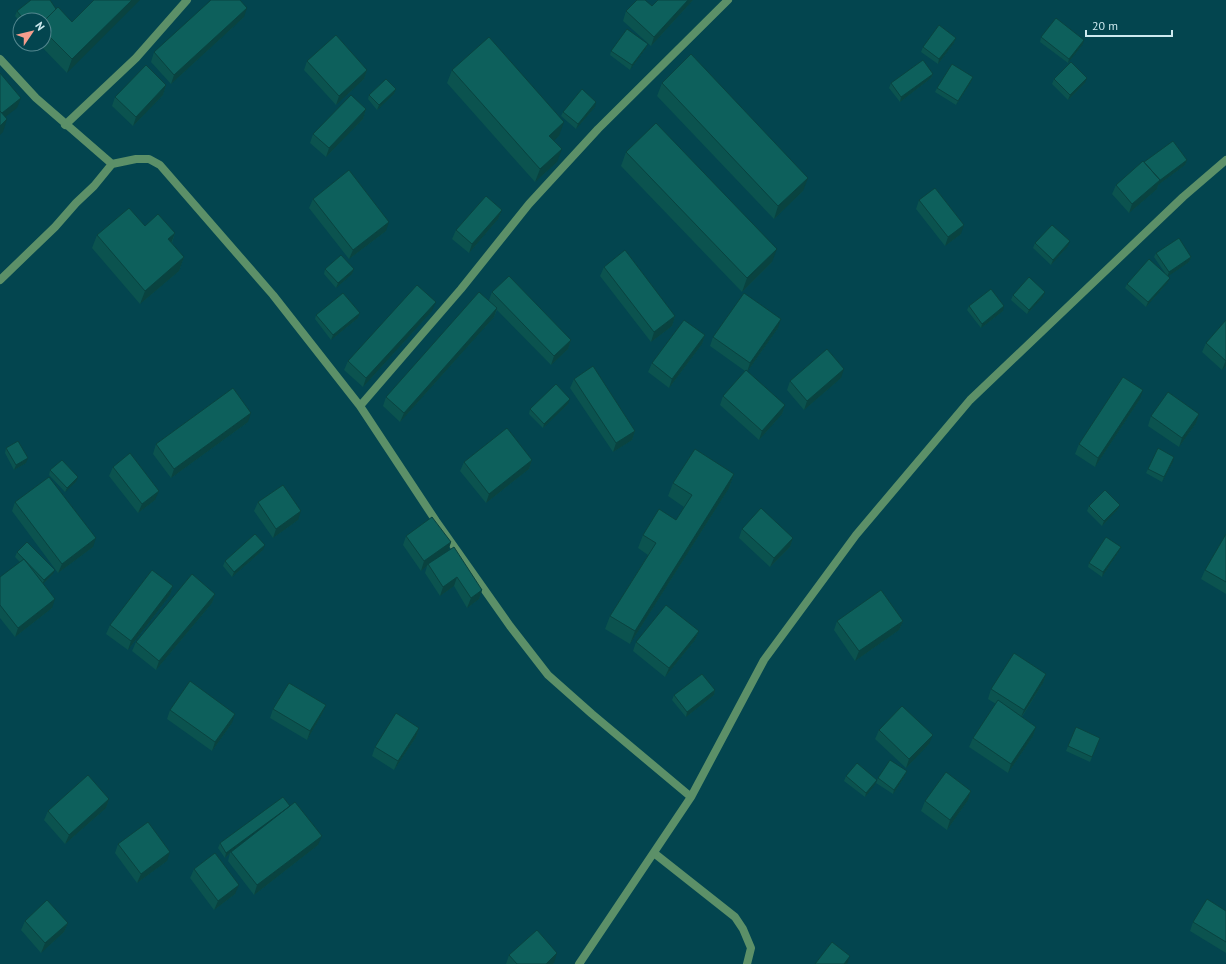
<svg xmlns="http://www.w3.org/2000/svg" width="1226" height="964" font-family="'PT Sans',sans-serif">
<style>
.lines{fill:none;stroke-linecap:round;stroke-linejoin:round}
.minor{stroke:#5c9068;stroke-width:8}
.wall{fill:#0b534f}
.shaded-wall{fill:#094340}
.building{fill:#0d605c;stroke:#094340}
</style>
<rect width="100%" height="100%" fill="#03454f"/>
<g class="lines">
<!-- minor -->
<path class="minor" d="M0 59 36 98 112 164
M65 125 136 58 187 0
M0 280 55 227 76 203 94 186 112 164 136 159H149L160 165 273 295 360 406 436 521 510 626 548 675 592 714 691 797 579 964
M360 406 461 289 529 204 598 129 728 0
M691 797 764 660 856 535 970 400 1183 197 1226 160
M654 853 735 917 743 929 751 948 747 964"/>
</g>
<!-- wall -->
<path class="wall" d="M94 0 67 73 39 44H44V20H20V22L15 16 17 11 56 9 72 22Z
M693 0 651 46 623 21 626 11 652 6Z
M244 17 171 84 151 62 154 52Z
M1041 37 1083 44 1068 63 1040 42Z
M956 38 954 43 938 64 921 52 923 47Z
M648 44 646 48 630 70 610 55 611 51Z
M307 61 367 70 364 79 336 105 304 70Z
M452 70 559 136 554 140 557 162 535 182 447 83Z
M933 74 931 78 900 102 889 88 891 83Z
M973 77 971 82 956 105 935 92 937 88Z
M1054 79 1085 83 1068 100 1052 84Z
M662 83 803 191 774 219 657 96Z
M166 85 163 95 133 126 112 106 115 97Z
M396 89 394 94 377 110 368 99 369 95Z
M595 107 576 129 561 116 563 112Z
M366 109 363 119 326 157 310 143 313 134Z
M626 152 772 262 742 292 621 166Z
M1187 160 1185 165 1158 185 1157 189 1129 213 1112 194 1116 185 1144 162Z
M313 199 386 231 349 259 309 208Z
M919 200 961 234 945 246 916 209Z
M502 210 498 219 469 253 452 239 456 230Z
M145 226 175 233 172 243 184 257 179 271 140 304 92 248 97 235Z
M1035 243 1068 246 1051 265 1033 248Z
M1156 253 1191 257 1189 262 1168 276V282L1146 307 1125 288 1127 284 1165 273 1154 257Z
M604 267 675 316 672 326 651 342 600 276Z
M325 269H354L352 274 336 288 324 274Z
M492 292 571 340 568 349 551 365 497 310 494 317 400 422 383 406 386 397 489 300Z
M1045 292 1043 297 1027 314 1011 300 1013 295Z
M969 306 1003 311 981 328 967 310Z
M432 311 363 387 344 370 348 361Z
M360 313 358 318 331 340 315 319 316 315Z
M1226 320V366L1222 370 1202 352 1206 343Z
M778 328 747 372 785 405 782 414 759 440 720 405 723 396 745 371 710 346 713 337Z
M705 335 702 344 669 388 648 372 652 363Z
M841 378 804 410 787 390 790 381Z
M574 379 635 431 632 440 613 452 570 388Z
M1140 399 1095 467 1075 454 1079 444Z
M568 404 543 428 529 414 530 409Z
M1199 414 1196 423 1179 447 1148 426 1151 416Z
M248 422 171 478 153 454 156 444Z
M6 448 26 463 14 470 5 453Z
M532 460 529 469 486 503 460 471 464 462Z
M1173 462 1162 482 1146 473 1148 469Z
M113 467 155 500 138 513 109 476Z
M50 470 76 482 65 492 49 475Z
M734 474 729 488 630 644 605 629 610 616 648 555 638 548 643 535 676 520 684 507 668 496 673 483Z
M15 502 93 547 58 573 12 511Z
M258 502 298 520 273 538 254 511Z
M1089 506 1118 509 1102 526 1087 511Z
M742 529 793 538 790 547 770 567 739 538Z
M1226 534V594L1201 579 1205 570Z
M406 536 451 542 448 551 482 590 479 599 467 608 454 586 440 596 425 573 427 566 421 571 403 545Z
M263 550 232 577 223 566 225 561Z
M1119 551 1102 577 1088 567 1089 563Z
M17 552 53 574 43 584 52 608 15 637 0 618V577L20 562 15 557Z
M173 586 170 595 128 650 106 634 110 625Z
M215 594 212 603 156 670 132 651 136 642Z
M837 621H903L899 630 855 661 834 630Z
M699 631 695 640 665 677 633 651 636 642Z
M1046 674 1043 683 1022 717 1036 727 1033 736 1008 773 969 747 973 738 996 704 988 699 991 689Z
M715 690 714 695 686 717 672 700 674 695Z
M326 705 322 714 307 740 270 718 273 709Z
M170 710 232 723 212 751 167 719Z
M419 728 416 737 394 770 372 756 375 747Z
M879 730 929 744 906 768 875 739Z
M1098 743 1090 762 1066 751 1068 746Z
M907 771 905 776 893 794 876 783 878 778Z
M846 776 877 780 875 785 865 797 844 781Z
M971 791 968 800 947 830 921 811 925 801Z
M109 799 106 808 65 844 44 820 48 811Z
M220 843 318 845 254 895 228 861 230 853 225 858 218 848Z
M118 844 167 861 137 883 115 853Z
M194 869 235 894 214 910 190 878Z
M1226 911V953L1190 931 1193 922Z
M25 921 68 923 64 932 41 953 21 930Z
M509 955 554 963 553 964H506Z"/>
<!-- shaded-wall -->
<path class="shaded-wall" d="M132 0H140L67 73 72 59Z
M688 0H693L651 46 654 37Z
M247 8 244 17 171 84 174 75Z
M956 38 954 43 938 64 939 59Z
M1084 40 1083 44 1068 63 1069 59Z
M648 44 646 48 630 70 632 65Z
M367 70 364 79 336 105 339 96Z
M933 74 931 78 900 102 901 97Z
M973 77 971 82 956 105 958 101Z
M1087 78 1085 83 1068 100 1070 95Z
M166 85 163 95 133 126 136 117Z
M396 89 394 94 377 110 379 105Z
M21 98 17 108 0 121V115Z
M596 102 595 107 576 129 578 124Z
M366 109 363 119 326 157 329 148Z
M7 119 3 132 0 135V126Z
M564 122 559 136 545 149 549 136Z
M562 149 557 162 535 182 540 169Z
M1187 160 1185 165 1158 185 1157 189 1129 213 1132 204 1160 180Z
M808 178 803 191 774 219 778 206Z
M502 210 498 219 469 253 472 244Z
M389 222 386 231 349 259 353 250Z
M964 225 961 234 945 246 948 237Z
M175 233 170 246 168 239Z
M1070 241 1068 246 1051 265 1053 260Z
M777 249 772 262 742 292 747 278Z
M184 257 179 271 140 304 145 291Z
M1191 257 1189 262 1167 277 1169 272Z
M354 269 352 274 336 288 338 283Z
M1170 278 1168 282 1146 307 1148 302Z
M1045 292 1043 297 1027 314 1029 310Z
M436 302 432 311 363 387 366 378Z
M1004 306 1003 311 981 328 982 324Z
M497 308 494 317 400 422 404 413Z
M360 313 358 318 331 340 333 335Z
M675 316 672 326 651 342 654 332Z
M781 319 778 328 747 372 750 363Z
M705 335 702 344 669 388 672 379Z
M571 340 568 349 551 365 554 356Z
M1226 360V366L1222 370Z
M844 369 841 378 804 410 807 401Z
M1143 390 1140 399 1095 467 1098 458Z
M570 399 568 404 543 428 544 424Z
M785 405 782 414 759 440 762 431Z
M251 413 248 422 171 478 174 469Z
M1199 414 1196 423 1179 447 1182 438Z
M635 431 632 440 613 452 616 443Z
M1174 457 1173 462 1162 482 1164 477Z
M28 458 26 463 14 470 16 465Z
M532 460 529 469 486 503 489 494Z
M734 474 729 488 630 644 635 631Z
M78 477 76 482 65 492 67 488Z
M159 491 155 500 138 513 142 504Z
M1120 505 1118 509 1102 526 1104 521Z
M301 511 298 520 273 538 276 529Z
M96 538 93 547 58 573 62 564Z
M793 538 790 547 770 567 774 558Z
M451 542 448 551 428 564 427 566 421 571 424 561Z
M265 545 263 550 232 577 234 572Z
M1121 547 1119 551 1102 577 1103 572Z
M55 570 53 574 42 585 44 580Z
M457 577 454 586 440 596 443 587Z
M173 586 170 595 128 650 131 641Z
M482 590 479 599 467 608 471 598Z
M215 594 212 603 156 670 159 661Z
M55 599 52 608 15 637 18 628Z
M903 621 899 630 855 661 859 651Z
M699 631 695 640 665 677 669 668Z
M1046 674 1043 683 1020 719 1024 710Z
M715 690 714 695 686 717 687 712Z
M326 705 322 714 307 740 310 731Z
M235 714 232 723 212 751 215 742Z
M1036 727 1033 736 1008 773 1011 764Z
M419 728 416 737 394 770 398 761Z
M933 735 929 744 906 768 909 759Z
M907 771 905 776 893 794 894 790Z
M877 780 875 785 865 797 866 793Z
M971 791 968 800 947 830 950 820Z
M109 799 106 808 65 844 69 835Z
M290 806 231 852 225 858 226 853Z
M322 836 318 845 254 895 257 885Z
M170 852 167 861 137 883 141 874Z
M239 885 235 894 214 910 218 901Z
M68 923 64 932 41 953 45 943Z
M557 953 554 963 553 964H546Z
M850 956 847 964H844Z"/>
<!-- building -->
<path class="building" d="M31 0H50L56 9 44 21V20H24L17 11Z
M94 0H132L72 59 44 31V21L58 7 72 22Z
M211 0H240L247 8 174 75 154 52Z
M637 0H645L652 6 658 0H688L654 37 626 11Z
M1056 18 1084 40 1069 59 1041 37Z
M939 25 956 38 939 59 923 47Z
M627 29 648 44 632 65 611 51Z
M336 35 367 70 339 96 307 61Z
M489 37 564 122 549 136 562 149 540 169 452 70Z
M691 54 808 178 778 206 662 83Z
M923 60 933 74 901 97 891 83Z
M1071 62 1087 78 1070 95 1054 79Z
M952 64 973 77 958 101 937 88Z
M146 65 166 85 136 117 115 97Z
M0 73 21 98 2 113 0 111Z
M386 79 396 89 379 105 369 95Z
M582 89 596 102 578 124 563 112Z
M351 95 366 109 329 148 313 134Z
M0 111 7 119 0 126Z
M656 123 777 249 747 278 626 152Z
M1173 141 1187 160 1159 181 1160 180 1144 162Z
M1143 161 1160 180 1132 204 1116 185Z
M349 170 389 222 353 250 313 199Z
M935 188 964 225 948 237 919 200Z
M486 196 502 210 472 244 456 230Z
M129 208 145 226 158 214 175 233 168 239 184 257 145 291 97 235Z
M1052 225 1070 241 1053 260 1035 243Z
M1179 238 1191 257 1169 272 1156 253Z
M625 250 675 316 654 332 604 267Z
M341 255 354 269 338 283 325 269Z
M1149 259 1170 278 1148 302 1127 284Z
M509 276 571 340 554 356 492 292Z
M1029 277 1045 292 1029 310 1013 295Z
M417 285 436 302 366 378 348 361Z
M991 289 1004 306 982 324 969 306Z
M479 292 497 308 404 413 386 397Z
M343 293 360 313 333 335 316 315Z
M744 293 781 319 750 363 713 337Z
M684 320 705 335 672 379 652 363Z
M1226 320V361L1206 343Z
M827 349 844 369 807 401 790 381Z
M593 366 635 431 616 443 574 379Z
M746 370 785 405 762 431 723 396Z
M1123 377 1143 390 1098 458 1079 444Z
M556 384 570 399 544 424 530 409Z
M233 388 251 413 174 469 156 444Z
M1168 392 1199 414 1182 438 1151 416Z
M507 428 532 460 489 494 464 462Z
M18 441 28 458 16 465 6 448Z
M1158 448 1174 457 1164 477 1148 469Z
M695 449 734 474 635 631 610 616 656 543 643 535 659 509 676 520 692 495 673 483Z
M130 453 159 491 142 504 113 467Z
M62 460 78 477 67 488 50 470Z
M49 477 96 538 62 564 15 502Z
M283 485 301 511 276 529 258 502Z
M1105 490 1120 505 1104 521 1089 506Z
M761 508 793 538 774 558 742 529Z
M432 517 451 542 424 561 406 536Z
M255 534 265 545 234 572 225 561Z
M1226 534V582L1205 570Z
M1106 537 1121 547 1103 572 1089 563Z
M27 542 55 570 44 580 17 552Z
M454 547 482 590 471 598 457 577 443 587 428 564Z
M24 559 55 599 18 628 0 605V577Z
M152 570 173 586 131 641 110 625Z
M192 574 215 594 159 661 136 642Z
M881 590 903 621 859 651 837 621Z
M666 605 699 631 669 668 636 642Z
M1014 653 1046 674 1024 710 991 689Z
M702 674 715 690 687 712 674 695Z
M190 681 235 714 215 742 170 710Z
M289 683 326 705 310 731 273 709Z
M998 700 1036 727 1011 764 973 738Z
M902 706 933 735 909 759 879 730Z
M396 713 419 728 398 761 375 747Z
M1076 727 1100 738 1092 757 1068 746Z
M890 760 907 771 894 790 878 778Z
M857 763 877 780 866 793 846 776Z
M946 772 971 791 950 820 925 801Z
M88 775 109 799 69 835 48 811Z
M283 797 290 806 226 853 220 843Z
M295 802 322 836 257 885 231 852Z
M148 822 170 852 141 874 118 844Z
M215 853 239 885 218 901 194 869Z
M1207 899 1226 911V942L1193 922Z
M47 900 68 923 45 943 25 921Z
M537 930 557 953 546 964H517L509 955Z
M832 942 850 956 844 964H815Z"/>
<!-- north arrow -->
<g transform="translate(32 32) rotate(55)"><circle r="19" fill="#03454f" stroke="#54878f"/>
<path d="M0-3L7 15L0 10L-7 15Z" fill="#f59d8d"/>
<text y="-6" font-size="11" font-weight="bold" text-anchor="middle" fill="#cde9ef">N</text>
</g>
<!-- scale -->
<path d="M1086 30v6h86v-6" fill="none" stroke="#cde9ef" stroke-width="2"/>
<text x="1092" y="30" font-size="12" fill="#cde9ef" stroke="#03454f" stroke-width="3" paint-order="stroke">20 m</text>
</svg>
